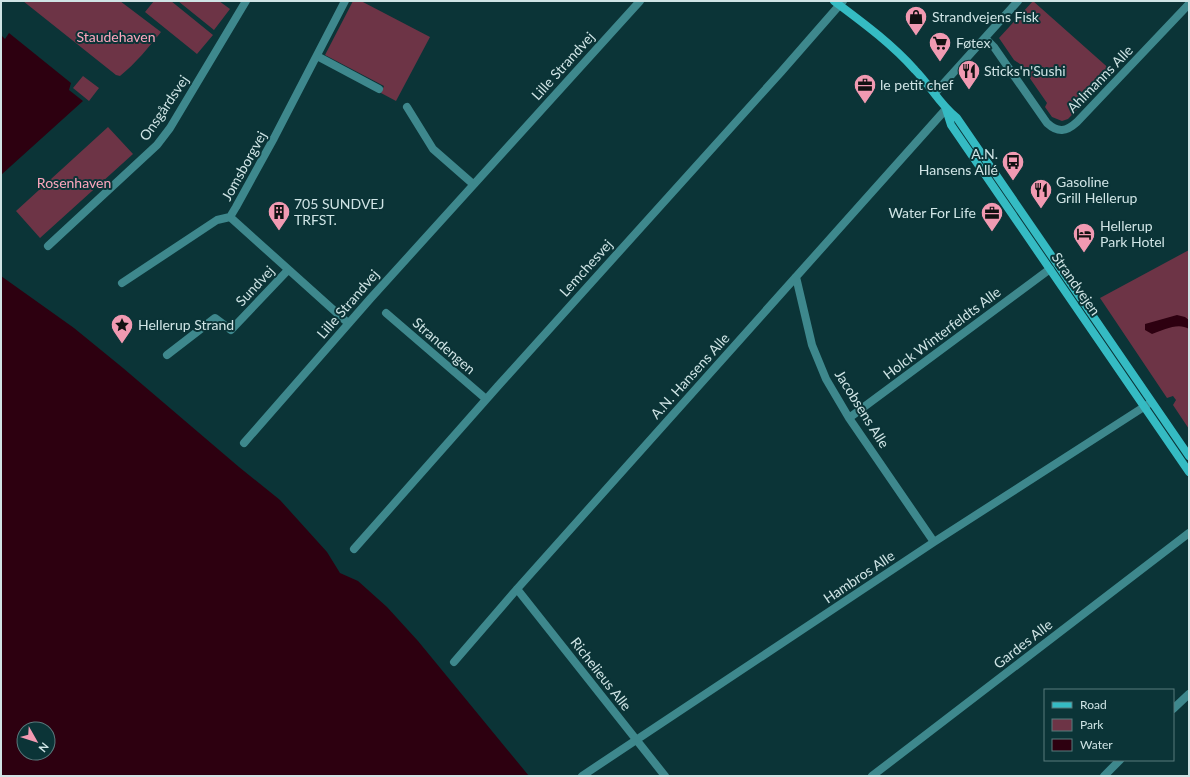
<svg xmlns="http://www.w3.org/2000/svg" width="1190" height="777" font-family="Lato,sans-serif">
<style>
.green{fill:#6d3446}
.water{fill:#2d0010;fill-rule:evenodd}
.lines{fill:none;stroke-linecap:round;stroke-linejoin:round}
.minor{stroke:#3e888d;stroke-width:8}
.secondary{stroke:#35bbc3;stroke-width:8}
.labels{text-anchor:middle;stroke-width:4;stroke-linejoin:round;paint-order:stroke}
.poi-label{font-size:14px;fill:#cfe4e5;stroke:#0b3437;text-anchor:start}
.park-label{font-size:14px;fill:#fda6bd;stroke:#0b3437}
.street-label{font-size:14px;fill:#cfe4e5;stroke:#0b3437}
</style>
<rect width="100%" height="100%" fill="#0b3437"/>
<!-- green -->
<path class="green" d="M23 1H120L161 32C148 48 136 63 120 76L116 75Z
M154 1H171L213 35 197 54 145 12Z
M178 1H219L230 9 214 30Z
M353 1H361L430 37 396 101 381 93 384 86 325 55Z
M1033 1 1113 72 1068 119 1062 121 1052 117 1045 107 1047 103 1020 64 1014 60 999 38Z
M83 76 99 88 89 101 73 88Z
M108 127 133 154 40 238 16 211Z
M1189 250V429L1173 405 1176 400 1173 396 1167 398 1100 298Z"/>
<!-- water -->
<path class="water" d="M9 33 71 83 69 90 83 101 1 175V35L5 39Z
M1 276 74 328 123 368 239 467 280 500 327 552 340 573 358 581 387 607 418 641 529 776H1ZM24 729H48V753H24Z
M1177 315 1185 317 1189 320V329C1178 322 1164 330 1152 334L1145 330V324Z"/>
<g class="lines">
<!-- minor -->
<path class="minor" d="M985 38 994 47 1047 123C1058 133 1066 132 1077 122L1189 4
M317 56 379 89
M935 93 1018 1
M407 107 433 149 473 184
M230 217 348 323
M48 246 157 145 170 128 246 1
M796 277 812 345 826 379 849 418 934 542
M122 283 217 220 230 217 236 207 274 138 345 1
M386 313 486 399
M167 355 215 318 231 330 288 270
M849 418 1050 269
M244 443 370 299 640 1
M354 549 498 386 781 72 843 1
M517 589 665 776
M454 662 517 589 946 109
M1173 709 1189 694
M582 776 934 542 1150 403
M872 776 1189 533
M1104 776 1120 760"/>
<!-- secondary -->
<path class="secondary" d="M834 1C862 22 891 43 915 70 930 85 940 105 957 118L1189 456
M946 109 951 125 1189 472"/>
</g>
<!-- icons -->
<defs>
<g id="shop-pin" transform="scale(1.15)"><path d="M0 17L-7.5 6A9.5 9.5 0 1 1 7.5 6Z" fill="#f19ab2" stroke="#0b3437"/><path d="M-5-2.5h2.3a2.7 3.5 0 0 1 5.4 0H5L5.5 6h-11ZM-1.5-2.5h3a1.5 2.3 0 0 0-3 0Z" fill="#111"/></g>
<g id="supermarket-pin" transform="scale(1.15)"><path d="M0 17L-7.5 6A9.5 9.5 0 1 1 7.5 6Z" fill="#f19ab2" stroke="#0b3437"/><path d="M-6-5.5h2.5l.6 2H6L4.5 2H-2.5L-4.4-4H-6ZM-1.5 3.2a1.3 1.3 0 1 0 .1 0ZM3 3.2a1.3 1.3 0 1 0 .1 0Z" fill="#111"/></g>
<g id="restaurant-pin" transform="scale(1.15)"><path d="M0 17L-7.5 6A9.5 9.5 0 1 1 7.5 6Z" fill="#f19ab2" stroke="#0b3437"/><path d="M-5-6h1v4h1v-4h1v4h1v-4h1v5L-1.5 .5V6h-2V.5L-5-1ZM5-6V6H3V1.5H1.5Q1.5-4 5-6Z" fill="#111"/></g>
<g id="office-pin" transform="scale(1.15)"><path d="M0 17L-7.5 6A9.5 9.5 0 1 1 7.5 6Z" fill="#f19ab2" stroke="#0b3437"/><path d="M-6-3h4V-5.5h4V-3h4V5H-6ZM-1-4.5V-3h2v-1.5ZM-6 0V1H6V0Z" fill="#111"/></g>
<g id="bus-pin" transform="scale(1.15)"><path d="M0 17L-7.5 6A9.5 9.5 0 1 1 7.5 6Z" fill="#f19ab2" stroke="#0b3437"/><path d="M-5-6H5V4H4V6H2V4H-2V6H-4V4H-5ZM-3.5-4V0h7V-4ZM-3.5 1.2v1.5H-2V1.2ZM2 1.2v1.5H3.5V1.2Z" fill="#111"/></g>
<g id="building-pin" transform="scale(1.15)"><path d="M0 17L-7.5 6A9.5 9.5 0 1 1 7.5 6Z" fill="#f19ab2" stroke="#0b3437"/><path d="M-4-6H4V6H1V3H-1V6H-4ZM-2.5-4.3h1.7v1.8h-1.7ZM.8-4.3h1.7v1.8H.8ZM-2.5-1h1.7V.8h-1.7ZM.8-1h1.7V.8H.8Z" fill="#111"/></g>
<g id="hotel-pin" transform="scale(1.15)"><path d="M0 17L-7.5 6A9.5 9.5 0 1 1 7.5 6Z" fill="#f19ab2" stroke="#0b3437"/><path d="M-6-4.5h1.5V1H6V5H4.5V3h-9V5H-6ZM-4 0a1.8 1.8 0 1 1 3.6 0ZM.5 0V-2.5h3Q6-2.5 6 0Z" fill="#111"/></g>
<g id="sight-pin" transform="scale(1.15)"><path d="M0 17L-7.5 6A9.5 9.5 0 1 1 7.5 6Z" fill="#f19ab2" stroke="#0b3437"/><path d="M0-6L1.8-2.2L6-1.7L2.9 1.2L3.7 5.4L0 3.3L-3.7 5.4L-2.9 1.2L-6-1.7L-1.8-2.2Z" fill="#111"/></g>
</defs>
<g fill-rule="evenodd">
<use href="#shop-pin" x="916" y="17"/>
<use href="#supermarket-pin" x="940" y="43"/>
<use href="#restaurant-pin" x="969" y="71"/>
<use href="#office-pin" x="865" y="85"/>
<use href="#bus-pin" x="1013" y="162"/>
<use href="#restaurant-pin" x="1041" y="190"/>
<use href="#building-pin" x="279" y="212"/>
<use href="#office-pin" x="992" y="213"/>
<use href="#hotel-pin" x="1084" y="234"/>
<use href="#sight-pin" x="122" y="325"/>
</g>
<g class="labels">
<!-- poi labels -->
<g class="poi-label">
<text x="932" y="22">Strandvejens Fisk</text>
<text x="956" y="48">Føtex</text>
<text x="984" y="76">Sticks'n'Sushi</text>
<text x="880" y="90">le petit chef</text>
<text x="998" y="159" text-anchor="end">A.N.<tspan x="998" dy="16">Hansens Allé</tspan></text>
<text x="1056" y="187">Gasoline<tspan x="1056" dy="16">Grill Hellerup</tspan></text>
<text x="294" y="209">705 SUNDVEJ<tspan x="294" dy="16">TRFST.</tspan></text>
<text x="976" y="218" text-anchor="end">Water For Life</text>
<text x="1100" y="231">Hellerup<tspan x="1100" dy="16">Park Hotel</tspan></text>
<text x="138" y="330">Hellerup Strand</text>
</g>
<!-- park labels -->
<g class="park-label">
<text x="116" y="42">Staudehaven</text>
<text x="74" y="188">Rosenhaven</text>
</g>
<!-- street labels -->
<g class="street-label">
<text transform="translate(563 66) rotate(-48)" y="5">Lille Strandvej</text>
<text transform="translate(1100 79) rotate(-46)" y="5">Ahlmanns Alle</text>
<text transform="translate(164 108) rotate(-56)" y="5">Onsgårdsvej</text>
<text transform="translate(244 166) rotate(-61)" y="5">Jomsborgvej</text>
<text transform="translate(586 268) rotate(-48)" y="5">Lemchesvej</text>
<text transform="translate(1076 284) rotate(55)" y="5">Strandvejen</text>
<text transform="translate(255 286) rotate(-47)" y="5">Sundvej</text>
<text transform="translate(348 304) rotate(-49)" y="5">Lille Strandvej</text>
<text transform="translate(942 333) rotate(-37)" y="5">Holck Winterfeldts Alle</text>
<text transform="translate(444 346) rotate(41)" y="5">Strandengen</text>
<text transform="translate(690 376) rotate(-48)" y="5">A.N. Hansens Alle</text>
<text transform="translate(862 409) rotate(58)" y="5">Jacobsens Alle</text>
<text transform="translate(859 577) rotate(-34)" y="5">Hambros Alle</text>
<text transform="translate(1023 644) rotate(-38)" y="5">Gardes Alle</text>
<text transform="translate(601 674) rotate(52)" y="5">Richelieus Alle</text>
</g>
</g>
<!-- border -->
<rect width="1190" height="777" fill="none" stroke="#cfe4e5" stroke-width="4"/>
<!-- legend -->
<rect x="1044" y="689" width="130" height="72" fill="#0b3437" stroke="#597a7d"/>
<rect x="1052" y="702" width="20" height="6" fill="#35bbc3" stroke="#597a7d"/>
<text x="1080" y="709" font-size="12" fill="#cfe4e5">Road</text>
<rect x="1052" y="719" width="20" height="12" fill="#6d3446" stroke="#597a7d"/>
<text x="1080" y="729" font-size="12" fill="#cfe4e5">Park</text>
<rect x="1052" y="739" width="20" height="12" fill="#2d0010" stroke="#597a7d"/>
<text x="1080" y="749" font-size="12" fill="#cfe4e5">Water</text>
<!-- north arrow -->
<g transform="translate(36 741) rotate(129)"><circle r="19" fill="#0b3437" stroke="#597a7d"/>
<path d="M0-3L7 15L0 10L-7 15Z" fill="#f19ab2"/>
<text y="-6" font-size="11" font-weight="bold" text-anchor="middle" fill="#cfe4e5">N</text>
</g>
</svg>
